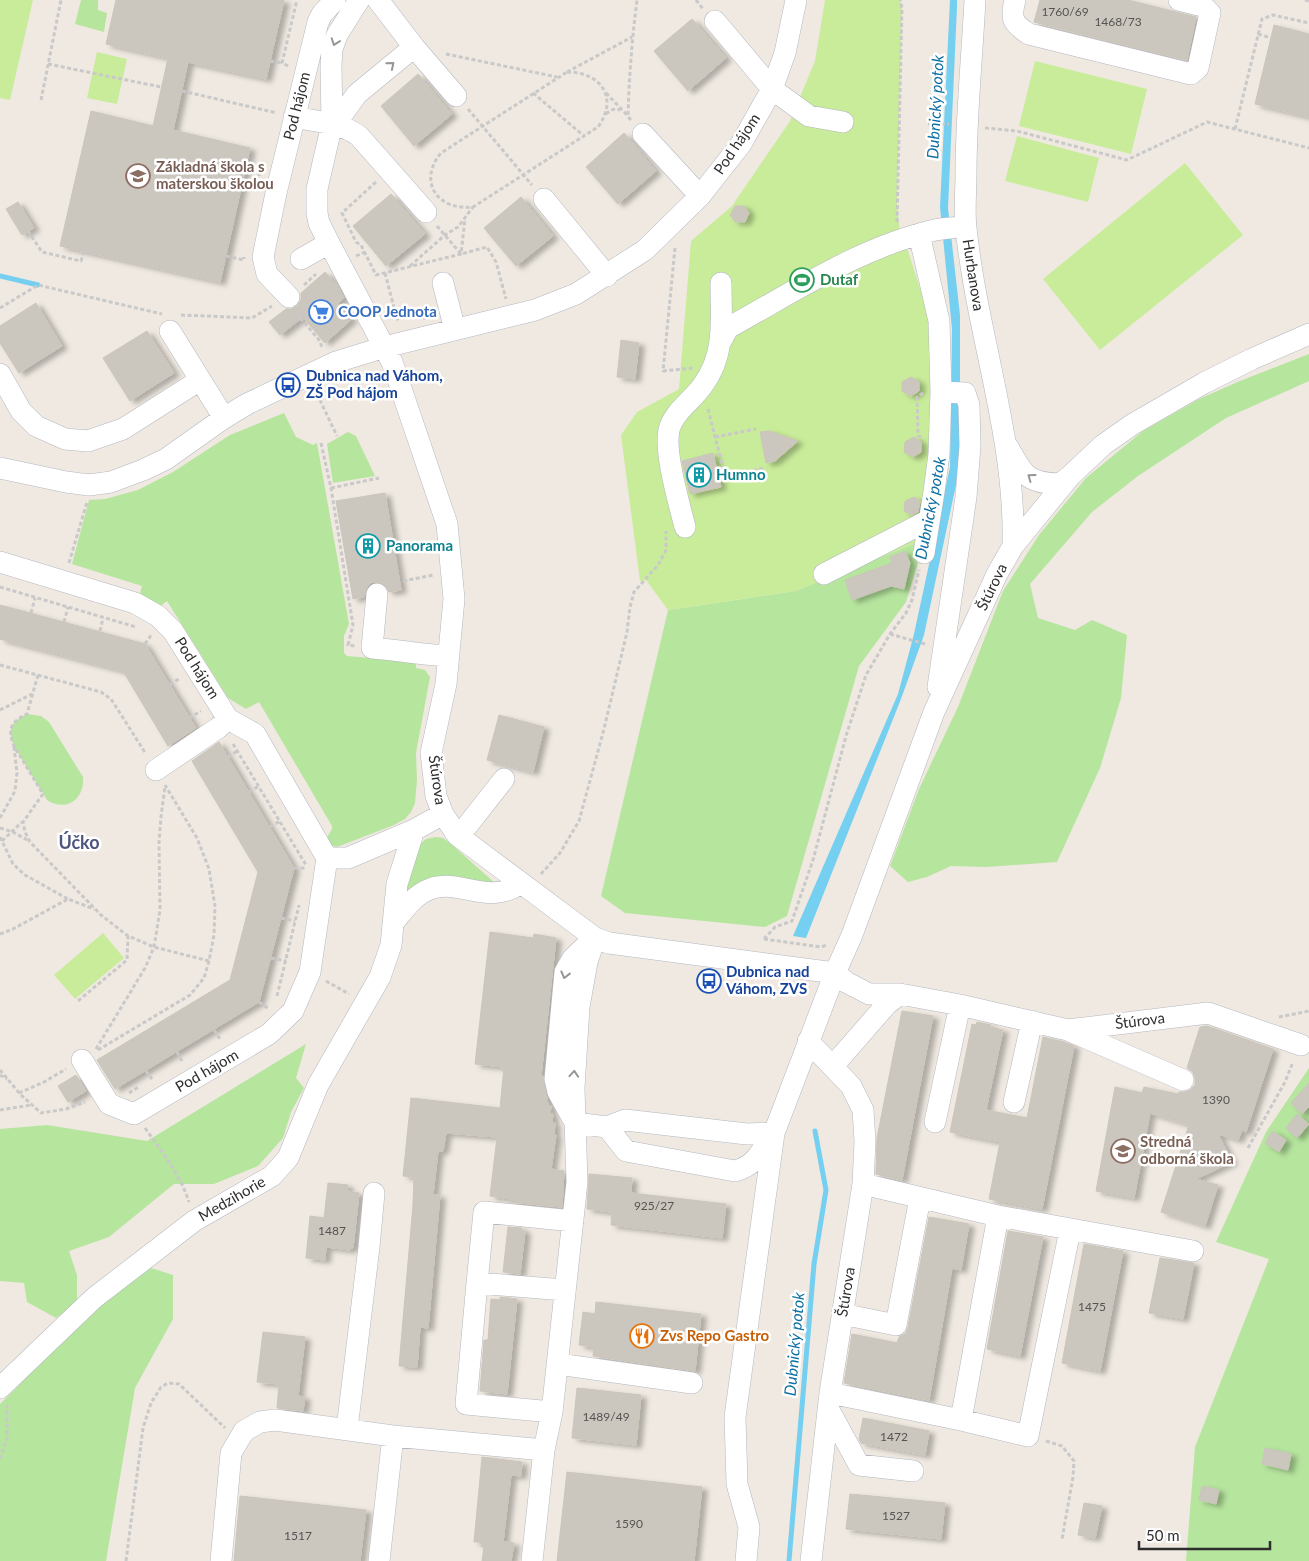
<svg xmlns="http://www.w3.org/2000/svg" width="1309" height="1561" font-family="Lato,sans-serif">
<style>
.green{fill:#b6e59e}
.pitch{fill:#c9ec9a}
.water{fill:#75cff0}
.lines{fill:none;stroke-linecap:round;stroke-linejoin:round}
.stream{stroke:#75cff0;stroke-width:5}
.building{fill:#cbc7bf;stroke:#cbc5ba;filter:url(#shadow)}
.minor-casing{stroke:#b4b7c1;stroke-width:22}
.path{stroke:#c9c9c9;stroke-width:3;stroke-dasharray:4 2.5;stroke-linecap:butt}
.minor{stroke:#fff;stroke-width:21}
.oneway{stroke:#969696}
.labels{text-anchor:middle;stroke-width:5;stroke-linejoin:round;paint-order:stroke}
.number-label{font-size:12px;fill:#555452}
.street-label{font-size:15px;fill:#2e2e2e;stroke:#fff}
.education-label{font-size:15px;font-weight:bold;fill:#785e54;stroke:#fff;text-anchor:start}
.leisure-label{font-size:15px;font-weight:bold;fill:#27864d;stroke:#fff;text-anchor:start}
.shop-label{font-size:15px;font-weight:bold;fill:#366cbe;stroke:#fff;text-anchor:start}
.transit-label{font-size:15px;font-weight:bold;fill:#164399;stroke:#fff;text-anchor:start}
.culture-label{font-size:15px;font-weight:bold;fill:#0d838f;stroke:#fff;text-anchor:start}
.food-label{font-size:15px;font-weight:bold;fill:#c56008;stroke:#fff;text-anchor:start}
.water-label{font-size:16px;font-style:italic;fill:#0d6fa3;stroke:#fff}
.quarter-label{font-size:18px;font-weight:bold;fill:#4d5680;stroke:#fff}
</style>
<defs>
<filter id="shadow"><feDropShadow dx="5.5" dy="3" stdDeviation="2.5" flood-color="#0004"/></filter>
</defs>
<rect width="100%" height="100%" fill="#efe9e1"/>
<!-- green -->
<path class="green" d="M81 0H98V10L107 13 104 32 75 24Z
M1309 354V381L1226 418 1138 476 1092 512 1030 584 1038 618 1075 630 1092 620 1127 635 1121 698 1100 768 1057 862 986 867 951 866 927 877 908 882 890 866 919 789 958 707 1003 591 1039 535 1086 478 1143 431 1199 399 1240 381Z
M284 413 296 437 313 445 317 443 349 624 344 636V653L347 656 416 662V668L425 670 430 677 416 753 417 780 415 803 411 812 405 819 394 825 337 847 329 845 326 839 332 829V826L259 702 246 709 228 698 167 601 154 611 138 601 142 586 72 564 89 500 105 499 138 490 173 472 230 435Z
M348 432 356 436 375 476 333 483 327 444Z
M916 543 919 560 906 602 859 666 787 916 765 927 625 913 601 896 668 610 795 591Z
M27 714 41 716 49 722 83 777C85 798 67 813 47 800L14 746C7 729 11 722 27 714Z
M436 837 443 838 450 843 496 884 399 896 419 845 426 839Z
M306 1044 296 1078 304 1088 291 1112 283 1138 258 1166 214 1184H174L109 1237 69 1251 77 1275V1302L56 1318 27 1302 24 1283 0 1281V1129L47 1125 147 1141Z
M1309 1068V1561H1186L1195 1447 1269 1259 1216 1242 1266 1132Z
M151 1268 173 1275V1319L135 1388 106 1561H0V1404L105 1300Z"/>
<!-- pitch -->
<path class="pitch" d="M0 0H33L10 100 0 98Z
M825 0H900L902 8 897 204 900 233 904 239 930 319 934 454 916 543 795 591 668 610 646 580 640 581 621 435 637 412 679 389 691 241 732 206 790 121 815 61Z
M97 52 127 59 117 104 87 98Z
M1035 61 1147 89 1131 154 1019 126Z
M1017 136 1099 158 1088 202 1005 181Z
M1185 163 1243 235 1100 350 1043 279Z
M103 933 124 958 75 999 54 975Z"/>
<!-- water -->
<path class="water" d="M950 0H957V7L948 208 960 315V453L956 485 924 635 901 699 806 938 793 936 898 694 914 634 950 467 952 329 940 207Z"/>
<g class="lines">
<!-- stream -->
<path class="stream" d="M0 276 38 285
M789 1561 814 1264 826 1190 815 1131"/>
</g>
<!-- building -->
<path class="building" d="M116 0H284L266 79 188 62 173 130 250 148 220 282 60 246 91 111 153 126 168 58 106 44Z
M1040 0H1128L1196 17 1187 60 1034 22Z
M692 19 726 58 688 91 654 51Z
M1274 25 1309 34V117L1255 104Z
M418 74 452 114 414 146 381 106Z
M624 133 656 171 618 204 586 167Z
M391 194 425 234 386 266 353 226Z
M521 197 553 236 516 266 484 228Z
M18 202 34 228 22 235 6 209Z
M735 206H744L749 213 745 222H735L730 215Z
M325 272 338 287 344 298 338 304 352 319 325 343 303 317 280 335 269 322 286 309H291L297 306 301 300V293Z
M36 303 62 346 19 373 0 343V326Z
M147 331 174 373 130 401 103 358Z
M621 340 639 343 635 379 617 377Z
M911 377 919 382V391L911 396 902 391V382Z
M769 431 798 441 775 461 766 463 760 432Z
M914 437 921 442V452L913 457 904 452 905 442Z
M713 453 721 487 690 494 682 461Z
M385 493 401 590 389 592 384 584 379 582H372L367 587 364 597 353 599 336 501Z
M914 497 920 501 918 512 912 515 904 511 905 501Z
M905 551 910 563 904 589 891 586 852 600 845 580 892 563 890 557Z
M0 605 145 644 196 728 168 746 123 671 0 639Z
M499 715 544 727 533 772 487 760Z
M219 742 294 868 259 1002 115 1089 97 1060 230 980 258 872 192 761Z
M490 932 533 938 534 934 556 938 541 1076H543L548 1105 551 1106 550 1114H553L552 1123H555L554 1135H556L551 1169 564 1171 562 1207 510 1202 511 1199 490 1196 497 1137 446 1133 443 1151H438L433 1195H440L428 1328 420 1327 417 1367 399 1366 413 1205 414 1177 403 1176 411 1098 500 1108 504 1067 475 1064Z
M902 1011 933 1016 902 1180 876 1174 877 1138Z
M977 1022 991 1025 990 1027 1003 1030 986 1110 1027 1118 1043 1037 1064 1042 1074 1046 1042 1209 989 1199 1000 1142 950 1132 972 1024 976 1025Z
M1207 1026 1273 1049 1246 1132 1242 1130 1238 1140 1218 1134 1232 1162 1196 1179 1218 1185 1205 1226 1161 1212 1189 1125 1150 1113 1134 1198 1096 1191 1115 1087 1142 1093 1144 1087 1178 1094 1179 1092H1185L1190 1090 1195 1085V1078L1193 1072 1187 1068 1200 1027Z
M76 1075 86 1091 68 1102 58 1086Z
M1309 1083V1107L1302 1114 1291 1103Z
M1297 1114 1309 1124 1297 1138 1286 1128Z
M1272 1131 1286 1140 1279 1152 1265 1143Z
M589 1174 632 1178 631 1193 726 1204 722 1238 611 1225 612 1212 587 1209Z
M328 1183 348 1185 347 1191 359 1193 353 1248H351L350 1250 326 1247 325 1260 306 1258 310 1216 324 1218Z
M929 1217 969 1224 961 1270 952 1268 929 1400 844 1383 852 1334 897 1343 899 1337 906 1333 908 1327Z
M508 1227 522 1228V1231H525L520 1274 503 1272Z
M1008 1231 1043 1237 1020 1356 987 1349Z
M1084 1244 1123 1251 1100 1371 1062 1363Z
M1160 1258 1194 1263 1183 1319 1149 1313Z
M500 1297 517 1299 507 1394 480 1391 484 1340H488L491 1299 500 1300Z
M596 1302 701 1314 695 1371 593 1356 594 1347 579 1345 583 1312 595 1314Z
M263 1332 305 1337 298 1396 305 1397 303 1411 277 1408 279 1384 257 1382Z
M577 1388 641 1395 636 1445 572 1438Z
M863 1418 929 1431 925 1455 861 1443 859 1439Z
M1265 1448 1291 1454 1288 1470 1262 1464Z
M482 1457 522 1462 521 1476 511 1475 503 1542 514 1543 511 1561H482L484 1547 481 1546 482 1542H474Z
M567 1472 702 1487 694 1561H557Z
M1202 1486 1219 1490 1216 1504 1199 1500Z
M850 1494 945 1503 941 1539 846 1529Z
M240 1496 366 1510 360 1561H234Z
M1084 1503 1102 1506 1095 1538 1078 1535Z"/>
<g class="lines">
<!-- minor casing -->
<g class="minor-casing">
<path id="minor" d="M359 0 337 35 332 49 331 66 332 124 317 189V213L319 223 329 243 392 362 447 524 454 599 446 684 431 753 436 796 443 814 457 835 595 938 609 943 835 973 852 935 934 712 997 574 1013 546 1070 476 1103 445 1133 424 1204 383 1252 359 1309 334
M975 0C972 58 966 116 966 174 966 192 964 210 966 228 977 335 1016 438 1013 546
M1015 0C1010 19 1013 24 1029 34L1191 74 1198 68 1210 13 1203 6 1179 0
M715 21 772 89 809 116 843 122
M414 47 456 96
M294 117C317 122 340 122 359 136L426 212
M332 124 344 112 357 94 414 47 378 0
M643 134 700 196
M544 199 607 276
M919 234 939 321 941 392 939 454 934 492 924 553
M301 259 329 243
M443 283 455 330
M289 297 267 274 263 257 276 193 318 22 322 14 335 0
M170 331 224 418
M721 341 728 328C794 292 860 247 935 230 945 228 955 228 965 226
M0 374 21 411 36 426 65 439 88 441 123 429 200 380
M1008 447C1024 475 1026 483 1060 484L1070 476
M0 468 66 482 89 485 111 482 143 470 166 459 224 418 247 404 336 362 385 347 535 310 576 294 645 250 700 196 741 144 772 89 785 53 796 0
M685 527C679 503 664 452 669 430 673 412 693 400 703 385 726 354 721 319 721 283
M0 562 135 603 158 616 173 631 228 719 255 734 327 858 310 972 293 1011 269 1034 134 1114 109 1104 82 1060
M824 574 929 520
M377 594 372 648C398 650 423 655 449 656
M938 687 966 497 970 446 969 405 965 393 941 392
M156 770 218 728 228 719
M457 835 467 826 504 779
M327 858H348L414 830 443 814
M394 922C404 910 414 895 430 889 461 878 486 906 520 884
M1068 1030 1183 1080
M808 1041 851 1086 863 1110 865 1141 863 1184 830 1393 811 1561
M833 1066 887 1004 900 994
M1014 1102 1032 1021
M573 1119 558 1092 555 1079 565 972 573 958 594 938
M935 1122 960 1005
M575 1123 607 1127 625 1120 747 1134 774 1133
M607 1127 626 1151 735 1171C755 1166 761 1152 772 1135
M863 1184 998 1216 1193 1251
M477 1283 466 1404 552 1412
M565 1290 477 1283 484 1212 573 1221
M842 1314 896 1325 920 1198
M558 1364 692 1383
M0 1388 94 1298 194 1221 272 1176 288 1158 318 1085 380 977 391 945 397 884 414 830
M830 1393 961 1420 1028 1436 1070 1230
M829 1410 859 1465 913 1471
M961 1420 998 1216
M347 1429 369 1247 374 1193
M221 1561 231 1453 244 1431 260 1422 275 1420 393 1436 544 1450
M379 1561 393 1436
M532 1561 544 1450 552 1412 577 1182 574 1088 579 1007 587 962 595 938
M746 1561 749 1527 737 1484 735 1417 774 1133 835 973 846 982 869 994H900L960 1005 1068 1030 1208 1013 1301 1045"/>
</g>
<!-- path -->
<path class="path" d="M696 0 703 9
M1305 0 1309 1
M1258 34 1271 38
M446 54 557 77
M270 61 282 63
M48 64 161 87
M288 66 282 63 297 0
M567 72C601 72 619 98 598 127L473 207C438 211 417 182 441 153Z
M567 72 632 37
M182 91 277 113
M533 93 584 136
M606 93 628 116
M41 100 61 0
M468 109 532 185
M606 114C611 110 613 108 620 110
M631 120 628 117C629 78 632 39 637 0
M928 124H949
M985 128 1017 131 1127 160 1207 122 1309 148
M1235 129 1262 19 1273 15 1309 23
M245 171 261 175
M376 182 342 213 356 242 361 245 376 275 461 254 465 219
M897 222 902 8 900 0
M437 226 461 254 487 247 496 262 506 299
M28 231 42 252 81 261 84 251
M675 248 663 371 693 368
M226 256 244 260V257
M356 256 365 252
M410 266 445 235 458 227 473 207
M385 273 397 319 423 312 425 320
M304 285 316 274
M0 308 38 285 162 314
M296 313 320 341 322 348
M181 315 252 318 272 306
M317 394 337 436
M708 409 725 476 764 468
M715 437 756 429
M921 437 918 436 917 397 923 393
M321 443 331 488 353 625 348 645 355 646
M331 488 379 478
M69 563 87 502
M403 581 434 575
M0 587 136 627
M31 613 35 598
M64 622 68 607
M100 631 103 618
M890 634 925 644
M145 644 152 634
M0 665 101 692 111 699 146 754
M38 675 27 714C11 722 7 729 14 746L43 794 23 822 25 832 30 842 101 915 128 936 154 947 209 961
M170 685 180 678
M0 710 32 694
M189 718 201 711
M233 744 306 865
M228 757 237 751
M249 792 259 786
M0 818 15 791 17 773 14 747
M270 827 280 821
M0 828 13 832 29 841
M0 837 13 864 25 875 68 899
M2 841 22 822
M294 868H306
M541 874 560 853 579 821 604 729 627 632 630 607 634 592 658 565 666 550V531
M281 918 295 921
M0 934 13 929 68 899 94 909
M764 939 821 947 827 945
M764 939 775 927 792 921 813 860 846 736 866 675 890 634 906 613 912 600 919 570
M271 958 286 961
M326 981 349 994
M277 996 299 905
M78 1001 127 960 128 936
M259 1002 269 1009
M1279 1017 1309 1011
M214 1030 220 1039
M96 1049 145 968 154 947 160 910 159 842 161 817 165 786
M98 1050 190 995 204 978 209 961 214 935 215 906 209 869 197 838 165 785
M177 1052 182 1061
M0 1070 20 1094 41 1113 66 1109 85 1102
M146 1071 152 1079
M0 1075 7 1079
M19 1093 44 1082 66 1069
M129 1093 140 1086
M0 1110 31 1105
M145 1128C162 1152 180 1174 189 1202
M1248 1148 1285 1082 1293 1062
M1046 1441 1062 1446 1074 1461 1073 1477 1062 1539
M0 1459 7 1438V1405
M126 1561 143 1428 151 1403 161 1387 168 1383 179 1384 225 1428"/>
<!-- minor -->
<use href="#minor" class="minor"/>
</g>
<!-- one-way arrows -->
<defs><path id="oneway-chevron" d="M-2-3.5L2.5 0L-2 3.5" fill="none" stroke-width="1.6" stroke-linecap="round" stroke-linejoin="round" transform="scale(1.25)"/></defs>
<g class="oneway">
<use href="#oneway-chevron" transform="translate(335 42) rotate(109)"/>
<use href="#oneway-chevron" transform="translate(391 65) rotate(-40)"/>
<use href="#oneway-chevron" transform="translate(1031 477) rotate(-144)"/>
<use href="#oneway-chevron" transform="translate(565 975) rotate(104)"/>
<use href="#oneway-chevron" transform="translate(574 1074) rotate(-86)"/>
</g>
<!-- icons -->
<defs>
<g id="school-ring" transform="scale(1.25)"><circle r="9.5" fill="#fff" stroke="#8d6e63" stroke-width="1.5"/><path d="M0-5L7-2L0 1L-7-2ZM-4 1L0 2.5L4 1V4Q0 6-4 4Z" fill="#8d6e63"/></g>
<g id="stadium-ring" transform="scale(1.25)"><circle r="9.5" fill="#fff" stroke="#2e9e5b" stroke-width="1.5"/><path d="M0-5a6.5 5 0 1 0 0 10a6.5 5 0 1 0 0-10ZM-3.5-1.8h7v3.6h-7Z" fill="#2e9e5b"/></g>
<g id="supermarket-ring" transform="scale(1.25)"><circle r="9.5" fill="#fff" stroke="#3f7fe0" stroke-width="1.5"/><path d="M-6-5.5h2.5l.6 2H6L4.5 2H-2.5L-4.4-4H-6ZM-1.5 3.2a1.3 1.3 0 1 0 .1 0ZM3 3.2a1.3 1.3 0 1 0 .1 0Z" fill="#3f7fe0"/></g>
<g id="bus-ring" transform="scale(1.25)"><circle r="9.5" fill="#fff" stroke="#1a4fb4" stroke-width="1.5"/><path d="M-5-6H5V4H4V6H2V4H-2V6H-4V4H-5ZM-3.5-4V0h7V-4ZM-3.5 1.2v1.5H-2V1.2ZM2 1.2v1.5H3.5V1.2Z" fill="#1a4fb4"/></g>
<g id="building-ring" transform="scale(1.25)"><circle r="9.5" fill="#fff" stroke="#0f9aa8" stroke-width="1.5"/><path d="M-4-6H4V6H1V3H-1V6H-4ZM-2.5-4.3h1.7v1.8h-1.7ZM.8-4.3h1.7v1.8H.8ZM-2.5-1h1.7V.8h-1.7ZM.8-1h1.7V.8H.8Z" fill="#0f9aa8"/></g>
<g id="university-ring" transform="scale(1.25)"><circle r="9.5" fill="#fff" stroke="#8d6e63" stroke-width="1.5"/><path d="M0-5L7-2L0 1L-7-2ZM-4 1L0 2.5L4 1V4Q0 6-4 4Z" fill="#8d6e63"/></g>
<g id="restaurant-ring" transform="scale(1.25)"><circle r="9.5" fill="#fff" stroke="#e8710a" stroke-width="1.5"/><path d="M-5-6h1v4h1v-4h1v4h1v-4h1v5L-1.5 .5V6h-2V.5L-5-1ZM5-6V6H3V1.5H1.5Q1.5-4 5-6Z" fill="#e8710a"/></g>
</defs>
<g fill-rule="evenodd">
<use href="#school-ring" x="138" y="176"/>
<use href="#stadium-ring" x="802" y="280"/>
<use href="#supermarket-ring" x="321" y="312"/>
<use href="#bus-ring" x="288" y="385"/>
<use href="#building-ring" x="699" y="475"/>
<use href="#building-ring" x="368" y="546"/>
<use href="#bus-ring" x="709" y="981"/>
<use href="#university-ring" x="1123" y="1151"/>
<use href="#restaurant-ring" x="642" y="1336"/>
</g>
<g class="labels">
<!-- number labels -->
<g class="number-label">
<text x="1065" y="16">1760/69</text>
<text x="1118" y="26">1468/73</text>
<text x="1216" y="1104">1390</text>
<text x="654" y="1210">925/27</text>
<text x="332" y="1235">1487</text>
<text x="1092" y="1311">1475</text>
<text x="606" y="1421">1489/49</text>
<text x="894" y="1441">1472</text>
<text x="896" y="1520">1527</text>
<text x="629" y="1528">1590</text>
<text x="298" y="1540">1517</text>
</g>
<!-- street labels -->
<g class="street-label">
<text transform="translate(297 106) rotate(-76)" y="5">Pod hájom</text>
<text transform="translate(737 144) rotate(-56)" y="5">Pod hájom</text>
<text transform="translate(973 275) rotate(81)" y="5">Hurbanova</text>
<text transform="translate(992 587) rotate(-64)" y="5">Štúrova</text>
<text transform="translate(197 668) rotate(58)" y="5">Pod hájom</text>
<text transform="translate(437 780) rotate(82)" y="5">Štúrova</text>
<text transform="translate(1140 1021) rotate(-7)" y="5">Štúrova</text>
<text transform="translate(207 1071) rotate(-30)" y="5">Pod hájom</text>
<text transform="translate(232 1199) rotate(-30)" y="5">Medzihorie</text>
<text transform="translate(846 1292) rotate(-81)" y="5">Štúrova</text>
</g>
<!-- education labels -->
<g class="education-label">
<text x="156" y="172">Základná škola s<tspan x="156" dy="17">materskou školou</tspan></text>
<text x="1140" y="1147">Stredná<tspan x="1140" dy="17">odborná škola</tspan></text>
</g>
<!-- leisure labels -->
<g class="leisure-label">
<text x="820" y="285">Dutaf</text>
</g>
<!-- shop labels -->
<g class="shop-label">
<text x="338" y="317">COOP Jednota</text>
</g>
<!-- transit labels -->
<g class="transit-label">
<text x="306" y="381">Dubnica nad Váhom,<tspan x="306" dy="17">ZŠ Pod hájom</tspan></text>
<text x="726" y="977">Dubnica nad<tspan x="726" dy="17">Váhom, ZVS</tspan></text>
</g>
<!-- culture labels -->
<g class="culture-label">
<text x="716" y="480">Humno</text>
<text x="386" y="551">Panorama</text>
</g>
<!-- food labels -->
<g class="food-label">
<text x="660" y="1341">Zvs Repo Gastro</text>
</g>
<!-- water labels -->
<g class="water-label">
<text transform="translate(935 107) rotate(-87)" y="6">Dubnický potok</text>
<text transform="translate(930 508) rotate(-79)" y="6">Dubnický potok</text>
<text transform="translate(794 1344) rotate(-85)" y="6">Dubnický potok</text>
</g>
<!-- quarter labels -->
<g class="quarter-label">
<text x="79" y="849">Účko</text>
</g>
</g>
<!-- scale -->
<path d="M1139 1541v8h131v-8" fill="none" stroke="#2e2e2e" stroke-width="2.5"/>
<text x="1146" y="1541" font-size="15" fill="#2e2e2e" stroke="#ffffff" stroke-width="4" paint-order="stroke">50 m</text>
</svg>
